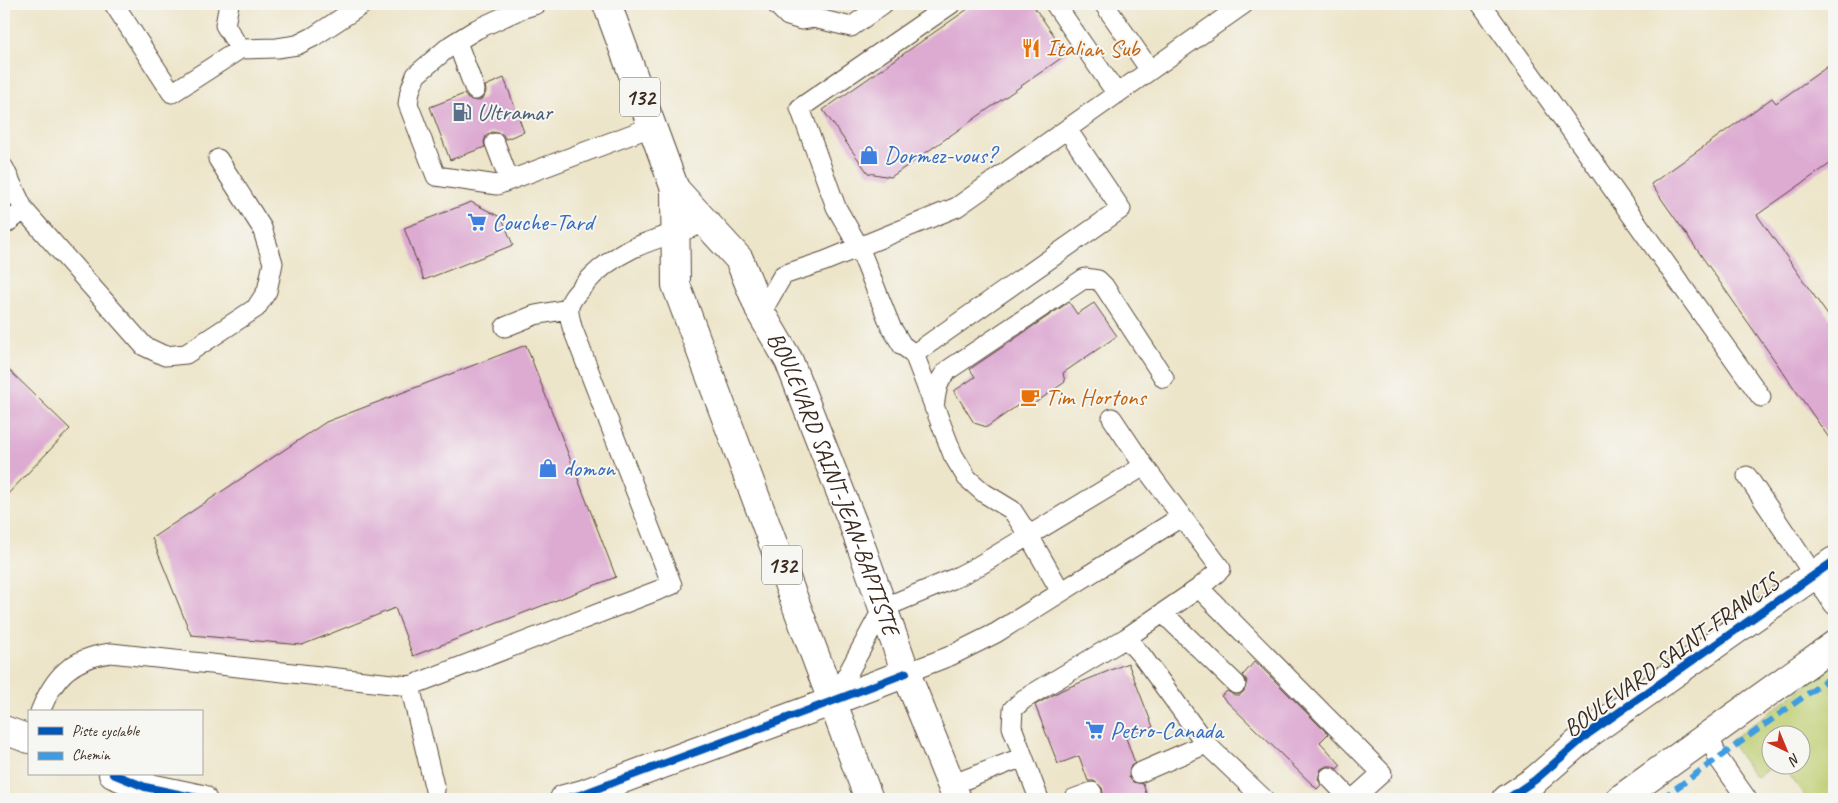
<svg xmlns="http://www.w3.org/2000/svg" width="1838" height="803" font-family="Caveat,sans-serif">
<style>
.green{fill:#bdcd70;stroke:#7c7c47}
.building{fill:#ddaad2}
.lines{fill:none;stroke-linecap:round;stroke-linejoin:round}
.lane-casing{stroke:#564638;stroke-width:21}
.secondary-casing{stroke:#564638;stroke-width:30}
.highway-casing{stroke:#564638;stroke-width:30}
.lane{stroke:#fff;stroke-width:19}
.secondary{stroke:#fff;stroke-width:28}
.highway{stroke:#fff;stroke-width:28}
.quiet{stroke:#3f9ce0;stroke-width:6;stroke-dasharray:12 6;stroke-linecap:butt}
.cycleway-casing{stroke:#f6f6f2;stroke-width:11}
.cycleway{stroke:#0057b8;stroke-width:8}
.labels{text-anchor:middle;stroke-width:4;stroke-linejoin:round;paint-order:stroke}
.shield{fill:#f6f6f2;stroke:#73675e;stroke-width:1}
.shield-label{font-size:22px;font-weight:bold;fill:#3b2a1e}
.food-label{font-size:24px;fill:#c56008;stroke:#f6f6f2;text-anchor:start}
.service-label{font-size:24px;fill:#4e5e75;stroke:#f6f6f2;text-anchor:start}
.shop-label{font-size:24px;fill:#366cbe;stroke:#f6f6f2;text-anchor:start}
.street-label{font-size:24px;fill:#3b2a1e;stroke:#f6f6f2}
</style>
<rect width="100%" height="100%" fill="#f6f6f2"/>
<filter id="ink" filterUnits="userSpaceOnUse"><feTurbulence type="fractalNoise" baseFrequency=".02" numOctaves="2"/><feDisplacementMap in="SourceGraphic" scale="10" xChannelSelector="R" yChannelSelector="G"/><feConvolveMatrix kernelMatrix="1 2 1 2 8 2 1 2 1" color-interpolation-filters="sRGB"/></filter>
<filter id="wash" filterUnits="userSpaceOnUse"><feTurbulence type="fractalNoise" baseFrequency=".0096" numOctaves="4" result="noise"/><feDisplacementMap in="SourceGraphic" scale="20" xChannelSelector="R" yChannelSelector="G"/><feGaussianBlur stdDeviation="1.12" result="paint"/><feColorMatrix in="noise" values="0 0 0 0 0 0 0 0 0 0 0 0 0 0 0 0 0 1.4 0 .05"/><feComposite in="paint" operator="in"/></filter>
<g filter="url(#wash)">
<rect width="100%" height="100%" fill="#ede5c9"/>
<!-- green -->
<path class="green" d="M1834 665V799H1807L1783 766H1800V736H1770V766H1773L1757 777 1753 775 1730 741Z"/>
<g id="blocks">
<!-- building -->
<path class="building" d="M975 4H1032L1067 54 891 177 868 173 823 110Z
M1834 62V161L1757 215 1834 324V445L1651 184 1772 98 1776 103Z
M504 78 524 132 506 139 502 134 492 132 486 136 484 142 485 147 450 160 430 107 464 94 468 99 478 101 484 97 486 91 485 86Z
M471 202 502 218 513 245 424 280 404 228Z
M1069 302 1077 314 1094 303 1117 336 1063 373 1065 382 1031 406 1021 403 987 427 974 423 954 391 975 377 970 369Z
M526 345 616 577 413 656 395 608 302 645 191 635 152 538 326 422Z
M4 365 70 429 4 498Z
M1255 661 1328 734 1320 742 1341 765 1337 769 1333 766H1327L1321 769 1318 779 1321 785 1317 789 1221 696 1227 691 1234 695H1240L1244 691 1247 681 1243 675Z
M1128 663 1153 727 1126 738 1135 763 1130 767 1129 777 1133 782 1143 784 1148 799H1101L1103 793 1102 788 1094 781H1088L1079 756 1058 764 1035 705 1062 690Z"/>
</g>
</g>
<g filter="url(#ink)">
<use href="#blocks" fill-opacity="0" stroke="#564638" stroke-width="1"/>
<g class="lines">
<!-- lane casing -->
<g class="lane-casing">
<path id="lane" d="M114 4 172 93 240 49 277 48 297 45 313 37 363 4
M229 4 225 25 240 49
M537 4 521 9 477 29 451 45 416 75 410 91 408 104 436 176 497 185 651 127
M776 4 788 16 801 20 814 18 851 27 883 4
M951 4 800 108 836 207 859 247 891 327 902 345 914 354 953 455 967 478 984 493 1012 510 1029 536 1061 592
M1055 4 1117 94
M1104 4 1150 70
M1481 4 1761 397
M457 42 475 90
M495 143 509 180
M4 168 24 210
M4 225 24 210 144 346 165 356 186 354 256 308 267 291 273 263 262 228 218 159
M761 313 783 275 825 261 957 207 1067 129
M505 327 535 315 568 309
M914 354 1121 209 1067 129 1244 4
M934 408C936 392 937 381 948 370L1085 278 1098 280 1104 286 1164 378
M1747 476 1834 605
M1199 588 1382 773 1353 799
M1163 613 1236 684
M1126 638 1142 656 1206 744 1264 799
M906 673 950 656 996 633 1181 517
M833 701 883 608 955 578 980 565 1144 466
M40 712C54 676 72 658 111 653L410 686
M1709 736 1718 758 1747 799
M1139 773 1206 744
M1329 777 1350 799
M951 785 1023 757
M435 790 410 686 672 585 572 327C571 321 568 313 569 308 570 299 578 292 584 285 618 246 659 238 707 223
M1039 799 1012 727 1013 709 1024 699 1126 638 1199 588 1221 569 1144 466 1112 418
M1073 799 1092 792"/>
</g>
<!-- secondary casing -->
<g class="secondary-casing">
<path id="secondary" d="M4 730 29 739
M113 774 145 787 202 799
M564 799 583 794C690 753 799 715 906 673
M1507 799 1535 780 1588 734 1834 561
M1620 799 1834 645"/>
</g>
<!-- highway casing -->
<g class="highway-casing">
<g id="highway">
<path d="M607 4 675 189 676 285 869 799"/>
<path id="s1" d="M675 189 739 259 761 313 789 361 855 529 906 673 957 799"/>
</g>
</g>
<!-- lane -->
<use href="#lane" class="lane"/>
<!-- secondary -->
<use href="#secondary" class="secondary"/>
<!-- highway -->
<use href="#highway" class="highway"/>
<!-- quiet -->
<path class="quiet" d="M1661 799 1834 675"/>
<!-- cycleway casing -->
<g class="cycleway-casing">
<path id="cycleway" d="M113 774 145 787 202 799
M564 799 583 794C690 753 799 715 906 673
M1507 799 1535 780 1588 734 1834 561"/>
</g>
<!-- cycleway -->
<use href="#cycleway" class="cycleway"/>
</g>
</g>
<!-- icons -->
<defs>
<g id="restaurant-bare" transform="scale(1.5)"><path d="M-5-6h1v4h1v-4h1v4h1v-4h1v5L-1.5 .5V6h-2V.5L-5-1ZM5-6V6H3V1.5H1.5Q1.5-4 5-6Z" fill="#e8710a" stroke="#f6f6f2" stroke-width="2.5" paint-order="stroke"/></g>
<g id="fuel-bare" transform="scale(1.5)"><path d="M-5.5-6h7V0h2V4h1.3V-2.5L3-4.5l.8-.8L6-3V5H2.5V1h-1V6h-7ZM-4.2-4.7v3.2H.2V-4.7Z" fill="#5c6f8a" stroke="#f6f6f2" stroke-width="2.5" paint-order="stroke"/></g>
<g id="shop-bare" transform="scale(1.5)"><path d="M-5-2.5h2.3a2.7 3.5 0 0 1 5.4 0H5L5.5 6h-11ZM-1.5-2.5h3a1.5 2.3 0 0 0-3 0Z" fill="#3f7fe0" stroke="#f6f6f2" stroke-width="2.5" paint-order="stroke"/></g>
<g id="supermarket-bare" transform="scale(1.5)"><path d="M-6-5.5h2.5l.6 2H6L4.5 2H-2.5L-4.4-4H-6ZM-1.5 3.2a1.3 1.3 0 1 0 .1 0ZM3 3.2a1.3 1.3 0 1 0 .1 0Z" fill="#3f7fe0" stroke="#f6f6f2" stroke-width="2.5" paint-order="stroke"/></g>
<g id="cafe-bare" transform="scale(1.5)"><path d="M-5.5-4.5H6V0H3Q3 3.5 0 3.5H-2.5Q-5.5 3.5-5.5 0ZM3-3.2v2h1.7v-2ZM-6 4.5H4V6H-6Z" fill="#e8710a" stroke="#f6f6f2" stroke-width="2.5" paint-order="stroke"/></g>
</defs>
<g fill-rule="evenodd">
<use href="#restaurant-bare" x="1031" y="48"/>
<use href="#fuel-bare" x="462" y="112"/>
<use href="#shop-bare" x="869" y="155"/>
<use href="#supermarket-bare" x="477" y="222"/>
<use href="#cafe-bare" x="1030" y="397"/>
<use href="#shop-bare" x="548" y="468"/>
<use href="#supermarket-bare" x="1095" y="730"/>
</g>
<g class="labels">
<!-- shield labels -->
<g class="shield">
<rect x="620" y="77.5" width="40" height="39" rx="4"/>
<rect x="762" y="545.5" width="40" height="39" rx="4"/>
</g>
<g class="shield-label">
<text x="640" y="105">132</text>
<text x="782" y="573">132</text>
</g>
<!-- food labels -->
<g class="food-label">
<text x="1046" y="56">Italian Sub</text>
<text x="1045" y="405">Tim Hortons</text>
</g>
<!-- service labels -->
<g class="service-label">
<text x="477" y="120">Ultramar</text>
</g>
<!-- shop labels -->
<g class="shop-label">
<text x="884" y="163">Dormez-vous?</text>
<text x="492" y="230">Couche-Tard</text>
<text x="563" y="476">domon</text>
<text x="1110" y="738">Petro-Canada</text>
</g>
<!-- street labels -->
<g class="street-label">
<text dy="8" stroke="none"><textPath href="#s1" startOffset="339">BOULEVARD SAINT-JEAN-BAPTISTE</textPath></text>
<text transform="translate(1671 655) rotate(-36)" y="8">BOULEVARD SAINT-FRANCIS</text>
</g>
</g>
<!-- margin -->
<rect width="1838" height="803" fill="none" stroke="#f6f6f2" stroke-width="20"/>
<!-- legend -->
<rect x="28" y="710" width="175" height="65" fill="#f6f6f2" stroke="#aba49d"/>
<rect x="38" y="727" width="25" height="8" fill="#0057b8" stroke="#aba49d"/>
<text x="72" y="736" font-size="15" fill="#3b2a1e">Piste cyclable</text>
<rect x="38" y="752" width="25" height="8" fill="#3f9ce0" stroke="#aba49d"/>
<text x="72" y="760" font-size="15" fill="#3b2a1e">Chemin</text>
<!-- north arrow -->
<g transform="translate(1786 750) rotate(136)"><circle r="24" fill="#f6f6f2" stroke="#aba49d"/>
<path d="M0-4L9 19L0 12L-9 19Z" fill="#c8321e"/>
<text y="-8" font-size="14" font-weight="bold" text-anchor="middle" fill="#3b2a1e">N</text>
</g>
</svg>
